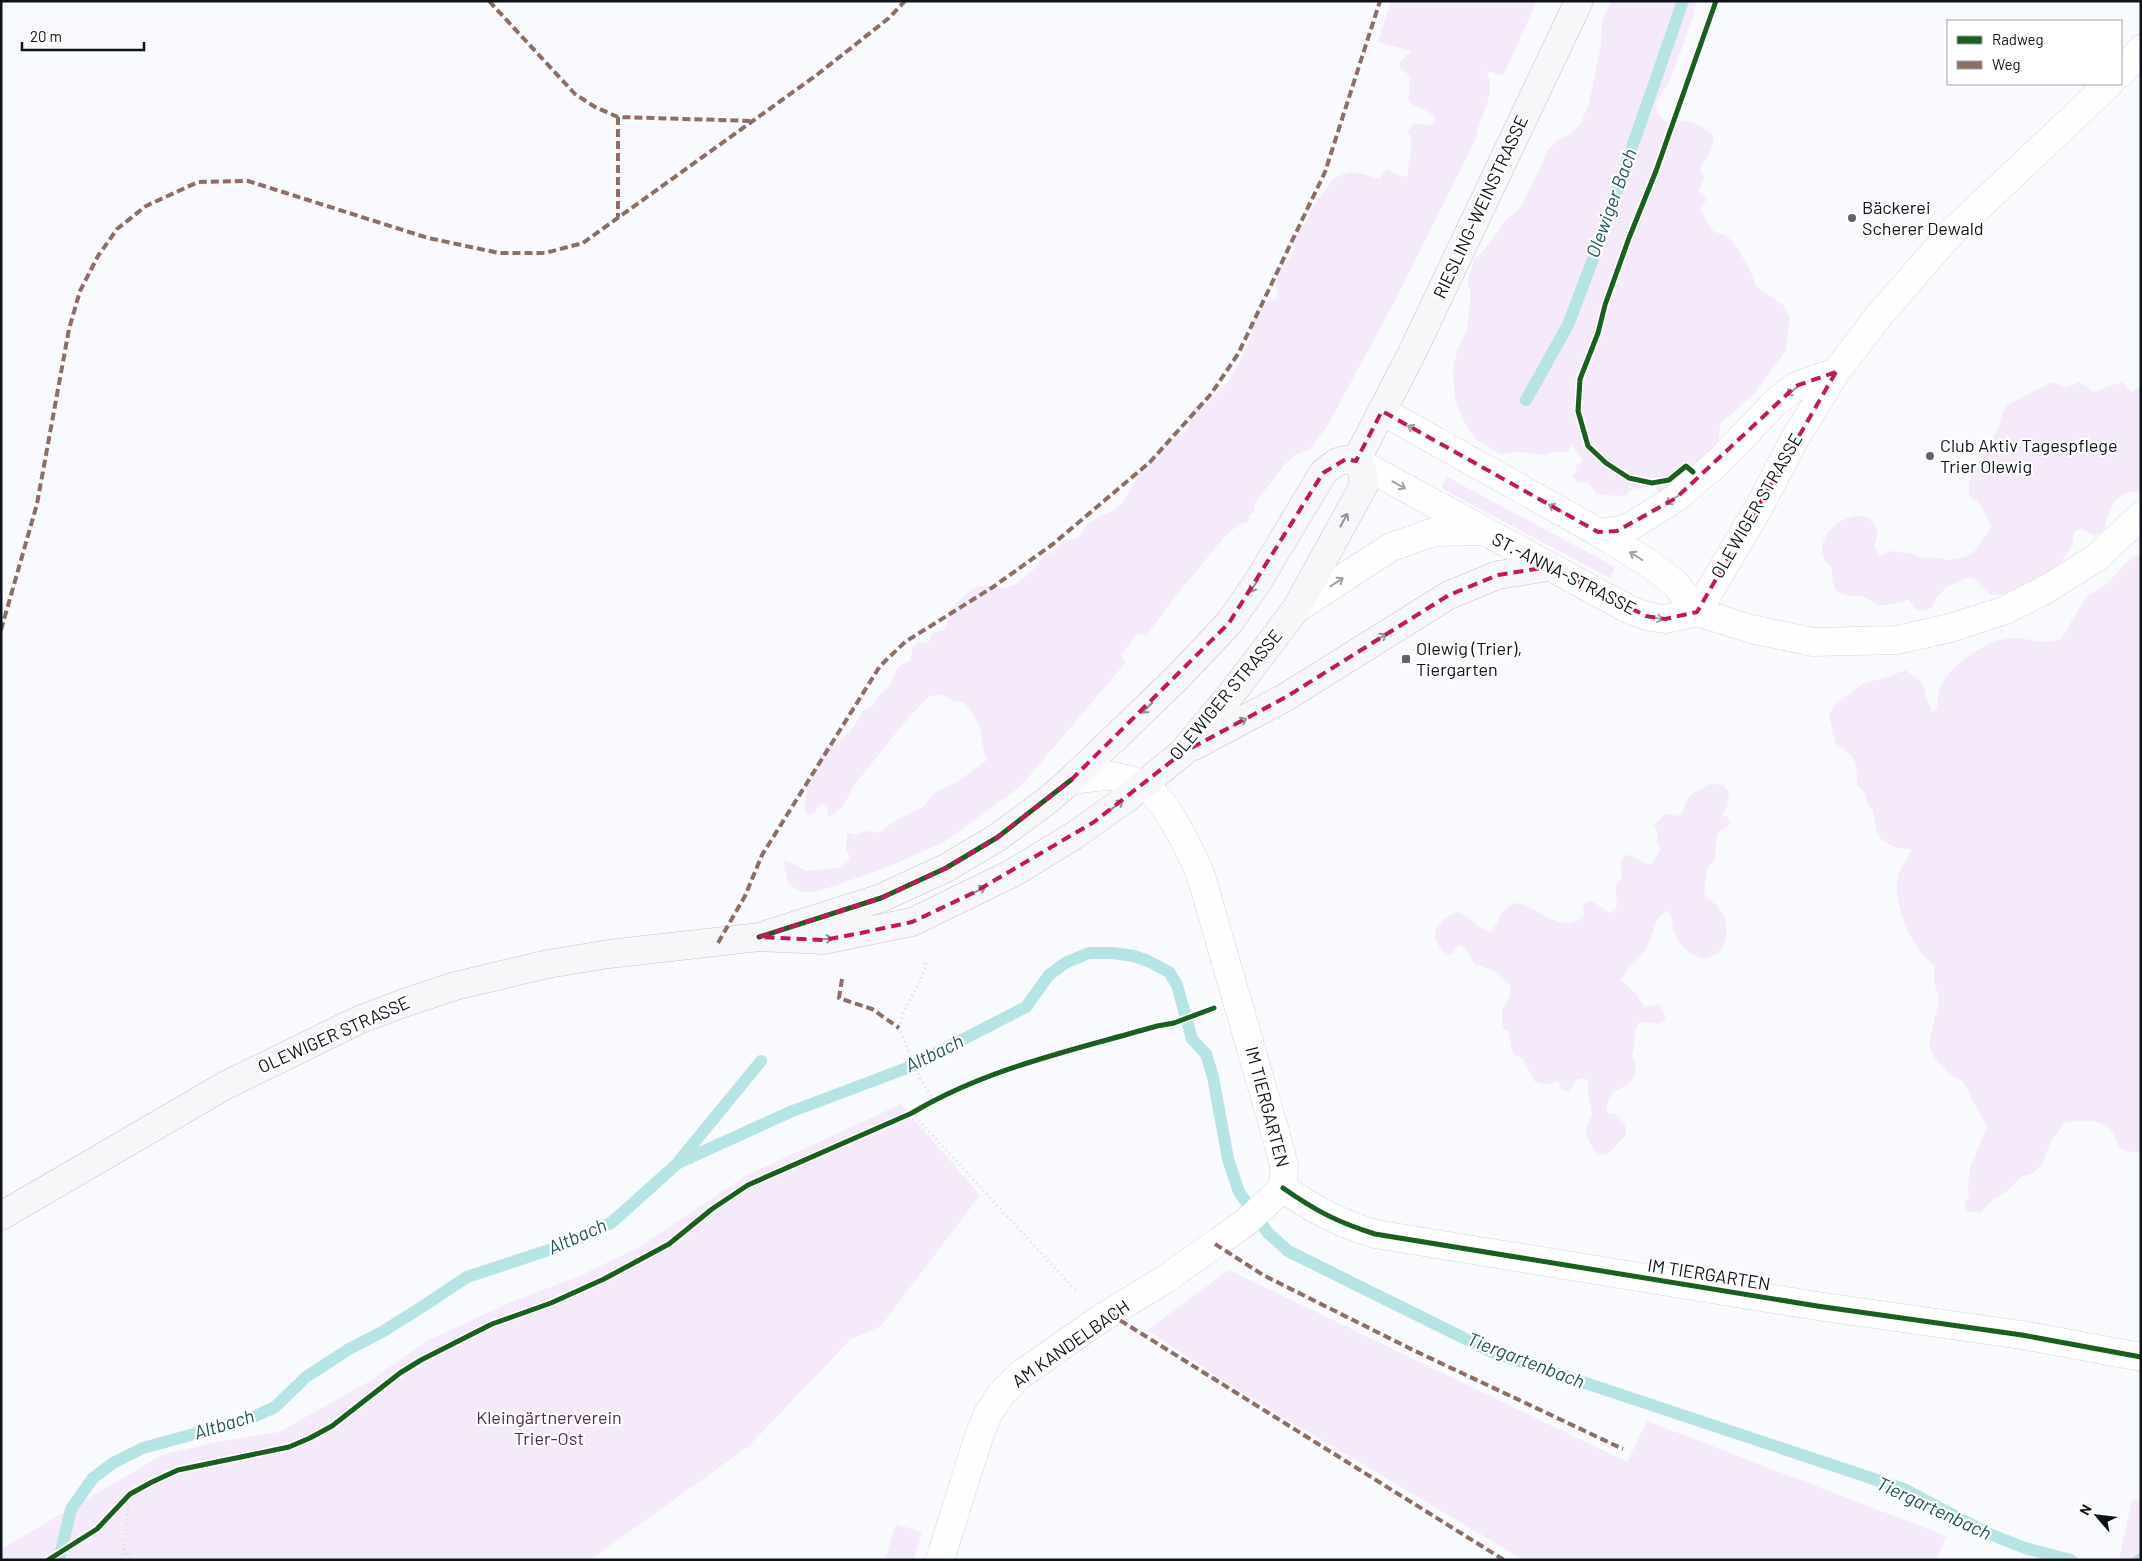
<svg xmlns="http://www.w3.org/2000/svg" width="2142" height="1561" font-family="Barlow,sans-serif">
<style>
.green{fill:#f5eaf9}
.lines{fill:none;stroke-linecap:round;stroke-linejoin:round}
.stream{stroke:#b6e3e3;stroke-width:12}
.minor-casing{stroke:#d2d5da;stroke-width:29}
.major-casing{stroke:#c3c4ca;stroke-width:29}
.path{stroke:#dbdcde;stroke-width:3;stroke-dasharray:1 4;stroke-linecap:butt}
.minor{stroke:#fefeff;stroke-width:28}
.major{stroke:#f7f7fa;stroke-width:28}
.quiet{stroke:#8d6e63;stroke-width:4;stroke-dasharray:8 4;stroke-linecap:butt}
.cycleway-casing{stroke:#fff;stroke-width:8}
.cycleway{stroke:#1b5e20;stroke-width:5}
.oneway{stroke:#9ea0a3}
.oneway2{stroke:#8e9095}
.marked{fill:none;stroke:#c2185b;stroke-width:4;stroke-dasharray:10 6;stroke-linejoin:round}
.poi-dot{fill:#606469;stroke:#fff;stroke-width:2}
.labels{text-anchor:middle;stroke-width:4.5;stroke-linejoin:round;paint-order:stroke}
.street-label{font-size:18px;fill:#0e131a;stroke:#fff}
.poi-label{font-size:18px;fill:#0e131a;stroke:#fff;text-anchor:start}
.park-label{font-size:18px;fill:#4f2757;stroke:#fff}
.water-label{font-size:19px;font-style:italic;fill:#215656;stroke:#fff}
</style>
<rect width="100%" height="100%" fill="#f8fafd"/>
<!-- green -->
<path class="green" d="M1391 1H1537L1503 76 1486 71C1499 92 1478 118 1476 138L1391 308 1328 425 1310 449 1297 454 1287 462 1254 504V512L1249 515 1248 522 1240 524 1226 535 1170 603 1146 636 1138 633 1120 656 1126 662 1021 786 944 842 885 868 816 892H800L788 883 783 862 787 861 807 871 839 868 850 858 846 850 847 834 850 833 856 835 867 831 880 833C889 824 896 820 907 815 913 813 915 808 922 808L936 791 954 784 987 760C983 750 982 743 981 733 979 721 970 711 963 702H955L944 695 929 696 903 724 853 787C848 798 841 814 828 816L827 806 821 804 815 812 809 815 804 809 806 795 808 792 805 786 814 777 818 760 825 747C849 740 852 728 865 709L871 707 882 692 888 688 898 667 911 660 912 648 919 642 928 643 932 633 944 630 947 625 948 610 972 589 978 586 1003 588 1015 585 1033 570 1043 555 1053 552 1065 540 1078 538 1088 523 1113 510 1124 501 1141 469 1163 444 1172 440 1178 433 1187 432 1195 406 1200 402 1209 401 1226 384 1235 370 1250 341 1254 320 1268 300H1274L1278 296 1275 278 1279 271 1294 252 1296 236 1299 228 1306 222 1310 211 1331 182 1336 177 1350 172 1363 174 1380 179 1383 173 1388 169 1397 175 1405 177 1408 175C1407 159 1416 147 1408 132L1413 124 1431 125 1436 119C1426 106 1416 112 1408 99 1411 90 1408 84 1410 76L1400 68V62L1411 51 1378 42Z
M1611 1H1699L1696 5 1692 20 1670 80 1656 104 1657 113 1665 122C1687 119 1695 121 1713 135 1716 151 1704 157 1700 170L1704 177 1698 192 1707 199 1700 209 1714 232 1725 235 1732 241 1749 267 1756 286 1783 305 1790 318 1786 350 1754 394 1720 424 1718 447 1659 495 1655 486 1633 489 1626 495 1618 496 1597 494 1588 483 1578 482 1572 476 1577 470 1575 466 1581 463 1583 460 1575 449 1570 445 1569 450 1564 452 1556 451 1544 455 1519 452 1500 454 1477 440 1465 423 1458 409 1455 400 1453 367 1458 348 1467 330 1471 292 1467 283 1474 259 1484 250 1507 219 1520 208 1540 169 1546 152 1558 140 1572 133 1582 121 1589 103 1601 45 1602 21Z
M2051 382 2066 387 2080 382 2093 392 2122 382 2132 392 2141 387V491C2136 492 2129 492 2124 494 2112 500 2106 517 2105 529L2095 536 2082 529 2076 530 2074 534 2072 546 2064 557 2059 568 2051 573 2040 575C2026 589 2011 595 1990 595L1974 579 1966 578 1947 587 1936 598 1932 607 1925 611 1915 609 1909 600 1886 605H1879L1862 596H1849L1837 592 1833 583 1831 566C1800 544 1856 497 1874 524 1878 531 1878 539 1874 546L1880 556 1892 551 1913 554 1922 558 1932 557 1950 560 1967 556 1973 553 1991 527C1991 524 1981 506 1979 504 1975 499 1970 499 1969 493 1964 477 1992 443 1998 428 2001 421 2002 413 2006 406Z
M1447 477 1615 567 1610 578 1441 488Z
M2141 551V1152C2107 1152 2124 1140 2107 1127 2096 1118 2079 1121 2066 1122L2051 1141 2043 1162 2034 1173 2021 1177 2008 1190 1993 1200 1981 1212 1965 1211V1205L1969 1195 1968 1184 1971 1165 1987 1127 1963 1082 1950 1074 1934 1058 1929 1042 1939 1001 1934 981 1935 965C1931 962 1927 959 1923 955 1908 939 1892 897 1898 876 1900 866 1909 859 1912 849L1898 848 1887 843 1880 838 1876 830 1873 810 1868 805 1865 793 1857 784C1856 758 1857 758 1835 743L1829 715 1834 705 1864 683 1888 677 1905 670 1922 682 1926 697 1932 712 1937 709C1938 702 1938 692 1941 686 1950 664 1991 637 2015 638 2033 639 2042 645 2061 639L2086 597 2109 582 2125 564Z
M1710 784 1724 785 1729 792 1727 808 1722 815 1727 817 1731 822C1728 829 1719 829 1717 836 1713 848 1720 858 1708 867L1704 889 1705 897C1748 920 1719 978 1688 951 1681 945 1674 936 1673 928 1672 920 1673 917 1667 911 1650 922 1655 937 1644 952 1637 962 1626 968 1621 980L1636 994 1644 1007 1659 1004 1666 1018 1659 1024 1645 1022 1639 1023C1632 1033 1636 1045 1632 1056 1637 1066 1638 1076 1628 1085 1624 1088 1618 1088 1614 1092 1609 1097 1608 1102 1606 1109L1609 1114H1615L1625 1124 1626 1135 1607 1155 1597 1153 1593 1148 1586 1134V1128L1592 1114 1588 1093V1081L1582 1078 1578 1079 1569 1091H1564L1557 1081 1547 1085 1535 1082 1523 1059 1514 1054 1512 1050 1508 1031 1503 1029 1502 1011 1510 996 1511 986 1497 972 1475 964 1463 946H1458L1451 955H1447C1426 936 1435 922 1457 912 1471 916 1477 927 1490 933 1500 922 1501 905 1518 903 1538 908 1564 937 1584 915L1583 904 1590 900 1610 913 1616 910 1617 902 1615 886 1622 878 1621 862 1624 856 1629 855 1647 864H1651C1654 858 1659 855 1661 848L1657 843 1658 834 1654 825 1665 814 1680 816 1688 798 1693 793Z
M901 1104 980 1195 881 1326 851 1339 749 1446 590 1560H1V1549L162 1455 211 1443 279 1432 370 1381 427 1341 507 1304 584 1274 639 1247 745 1176Z
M1229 1270 1627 1462 1647 1421 1946 1536 1937 1560H1524L1246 1395 1147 1330Z
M2132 1500 2141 1501V1560H2119Z
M896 1524 922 1532 914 1560H885Z"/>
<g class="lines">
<!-- stream -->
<path class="stream" d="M1526 400 1568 325 1592 262 1683 1
M679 1161 761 1061
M59 1560 71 1509 93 1478 113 1463 143 1448 249 1419 275 1407 306 1377 349 1349 382 1332 425 1305 467 1277 561 1246 611 1223 678 1163 790 1112 907 1068 1026 1007 1049 975 1065 963 1089 953H1113L1134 956 1148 961 1169 972 1177 985 1192 1039 1206 1054 1213 1077 1228 1159 1239 1192 1268 1233 1288 1251 1492 1352 1904 1489 1987 1533 2025 1548 2071 1560
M2139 1560 2141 1559"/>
<!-- minor casing -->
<g class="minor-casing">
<path id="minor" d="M2121 73 2141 49
M1382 411 1598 532 1651 565 1676 584 1697 612
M1356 461 1628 609 1646 616 1665 619 1697 612 1751 629 1813 642 1897 640 1950 628 2003 611 2045 590 2096 558 2141 516
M1598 532 1617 531 1633 525 1676 498 1718 462 1776 402 1796 386 1836 372
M1296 609 1391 547 1434 532 1480 531
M1697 612 1758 509 1794 440 1836 372 1877 318 1950 234 2109 84
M1071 780C1084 779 1097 776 1110 776 1119 777 1136 781 1143 785 1166 798 1191 852 1201 876L1276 1135 1284 1165 1283 1188
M1283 1188C1316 1211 1337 1222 1375 1234L1817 1306 2022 1335 2141 1357
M940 1560 979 1436 988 1414 1000 1395 1020 1375 1100 1319 1164 1280 1215 1244 1245 1223 1283 1188"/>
</g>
<!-- major casing -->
<g class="major-casing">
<path id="major" d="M1356 461 1411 355 1579 1
M1194 746 1286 697 1449 595 1498 575 1549 567
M1 1216 226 1085 359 1020 404 1003 455 986 548 964 609 954 759 937 881 898 946 868 998 837 1048 800 1071 780 1177 678 1229 623 1255 586 1323 473C1334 463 1342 457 1356 461L1362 471 1364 485 1296 609 1236 688 1182 753 1127 798 1075 835 1011 874 912 922 824 940 759 937"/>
</g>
<!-- path -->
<path class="path" d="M926 963 920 981 903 1013 899 1028 920 1078 933 1100
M912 1113 1077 1292
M124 1549 132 1560
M123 1560 130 1494"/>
<!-- minor -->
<use href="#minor" class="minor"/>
<!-- major -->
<use href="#major" class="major"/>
<!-- quiet -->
<path class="quiet" d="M489 1 575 94 595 107 618 117 753 121
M618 117V217
M1 630 37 504 69 329 80 291 98 256 117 229 146 206 198 182 248 181 428 238 499 253H545L583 243 818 74 889 18 905 1
M718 943 745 896 762 855 880 666 905 642 993 587 1053 544 1150 462 1211 394 1238 354 1325 172 1380 1
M842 979 839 998 872 1009 899 1028
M1215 1244 1263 1275 1413 1350 1623 1449
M1110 1314 1504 1560"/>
<!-- cycleway casing -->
<g class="cycleway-casing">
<path id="cycleway" d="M1693 472 1686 466 1669 480 1652 483 1629 478 1606 463 1588 446 1578 411 1580 379 1598 333 1605 305 1629 238 1656 171 1716 1
M759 937 881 898 946 868 998 837 1071 780
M1283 1188C1316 1211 1337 1222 1375 1234L1817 1306 2022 1335 2141 1357
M48 1560 97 1529 130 1494 152 1482 178 1470 289 1447 310 1438 332 1426 400 1373 421 1360 492 1324 551 1303 604 1279 669 1244 712 1209 748 1185 912 1113C987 1068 1074 1050 1157 1026L1174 1023 1214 1008"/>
</g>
<!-- cycleway -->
<use href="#cycleway" class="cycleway"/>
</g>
<!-- one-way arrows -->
<defs><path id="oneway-shaft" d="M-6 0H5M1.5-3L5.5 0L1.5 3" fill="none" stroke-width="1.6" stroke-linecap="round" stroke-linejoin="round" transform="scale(1.25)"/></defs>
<g class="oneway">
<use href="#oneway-shaft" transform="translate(1792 391) rotate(144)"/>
<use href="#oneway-shaft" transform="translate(1414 429) rotate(-151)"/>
<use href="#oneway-shaft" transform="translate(1399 485) rotate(29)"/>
<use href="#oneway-shaft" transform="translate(1672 500) rotate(145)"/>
<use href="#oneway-shaft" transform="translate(1555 508) rotate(-151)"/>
<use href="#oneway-shaft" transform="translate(1636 556) rotate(-148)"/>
<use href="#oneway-shaft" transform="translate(1337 582) rotate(-33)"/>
<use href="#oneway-shaft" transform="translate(1656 618) rotate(11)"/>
</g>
<g class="oneway2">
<use href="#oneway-shaft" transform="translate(1344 520) rotate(-61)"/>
<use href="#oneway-shaft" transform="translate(1254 586) rotate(124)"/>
<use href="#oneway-shaft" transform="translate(1380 638) rotate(-32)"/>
<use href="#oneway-shaft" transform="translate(1147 708) rotate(136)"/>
<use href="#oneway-shaft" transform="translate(1240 722) rotate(-28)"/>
<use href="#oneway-shaft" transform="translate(1117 805) rotate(-36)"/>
<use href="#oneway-shaft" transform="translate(979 890) rotate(-26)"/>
<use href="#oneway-shaft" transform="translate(825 939) rotate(-5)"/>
</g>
<!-- marked area -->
<path class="marked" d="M1836 372 1697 612 1665 619 1646 616 1549 567 1498 575 1449 595 1286 697 1182 753 1094 822 973 893 912 922 861 933 824 940 759 937 881 898 946 868 998 837 1071 780 1229 623 1323 473 1346 459 1356 461 1382 411 1598 532 1617 531 1676 498 1796 386Z"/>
<!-- markers -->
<g class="poi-dot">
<circle cx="1852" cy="218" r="5"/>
<circle cx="1930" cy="456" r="5"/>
<rect x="1401" y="654" width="10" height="10" rx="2.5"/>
</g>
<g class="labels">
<!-- street labels -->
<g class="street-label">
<text transform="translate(1481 207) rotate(-65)" y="6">RIESLING-WEINSTRASSE</text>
<text transform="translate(1757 506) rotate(-60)" y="6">OLEWIGER STRASSE</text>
<text transform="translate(1564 574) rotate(27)" y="6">ST.-ANNA-STRASSE</text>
<text transform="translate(1226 695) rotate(-50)" y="6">OLEWIGER STRASSE</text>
<text transform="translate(334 1035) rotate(-24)" y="6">OLEWIGER STRASSE</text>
<text transform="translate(1267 1107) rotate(75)" y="6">IM TIERGARTEN</text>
<text transform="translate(1709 1275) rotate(9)" y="6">IM TIERGARTEN</text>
<text transform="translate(1071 1344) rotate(-35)" y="6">AM KANDELBACH</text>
</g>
<!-- poi labels -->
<g class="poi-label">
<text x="1862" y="214">Bäckerei<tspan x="1862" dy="21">Scherer Dewald</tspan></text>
<text x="1940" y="452">Club Aktiv Tagespflege<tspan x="1940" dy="21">Trier Olewig</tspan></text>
<text x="1416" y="655">Olewig (Trier),<tspan x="1416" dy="21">Tiergarten</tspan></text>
</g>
<!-- park labels -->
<g class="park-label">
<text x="549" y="1424">Kleingärtnerverein<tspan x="549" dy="21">Trier-Ost</tspan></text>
</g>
<!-- water labels -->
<g class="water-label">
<text transform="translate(1611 203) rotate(-70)" y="7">Olewiger Bach</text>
<text transform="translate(934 1053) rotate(-26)" y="7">Altbach</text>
<text transform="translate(577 1236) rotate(-24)" y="7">Altbach</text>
<text transform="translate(1526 1360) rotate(21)" y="7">Tiergartenbach</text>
<text transform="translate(224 1424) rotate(-17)" y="7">Altbach</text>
<text transform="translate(1934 1508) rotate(25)" y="7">Tiergartenbach</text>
</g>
</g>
<!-- border -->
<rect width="2142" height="1561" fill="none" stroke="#0e131a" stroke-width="5"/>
<!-- legend -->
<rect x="1947" y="20" width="175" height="65" fill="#ffffff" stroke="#9fa1a3"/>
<rect x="1957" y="36" width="25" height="8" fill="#1b5e20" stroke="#9fa1a3"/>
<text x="1992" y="45" font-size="15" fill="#0e131a">Radweg</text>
<rect x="1957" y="61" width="25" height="8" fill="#8d6e63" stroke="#9fa1a3"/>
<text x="1992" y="70" font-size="15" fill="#0e131a">Weg</text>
<!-- north arrow -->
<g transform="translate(2097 1516) rotate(298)" stroke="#ffffff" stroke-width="4" paint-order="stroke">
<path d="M0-4L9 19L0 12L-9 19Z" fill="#0e131a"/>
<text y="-8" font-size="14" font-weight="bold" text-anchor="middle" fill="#0e131a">N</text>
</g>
<!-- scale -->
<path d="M22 42v8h122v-8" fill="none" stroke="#0e131a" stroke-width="2.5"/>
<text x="30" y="42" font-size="15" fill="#0e131a" stroke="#ffffff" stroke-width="4" paint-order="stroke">20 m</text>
</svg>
